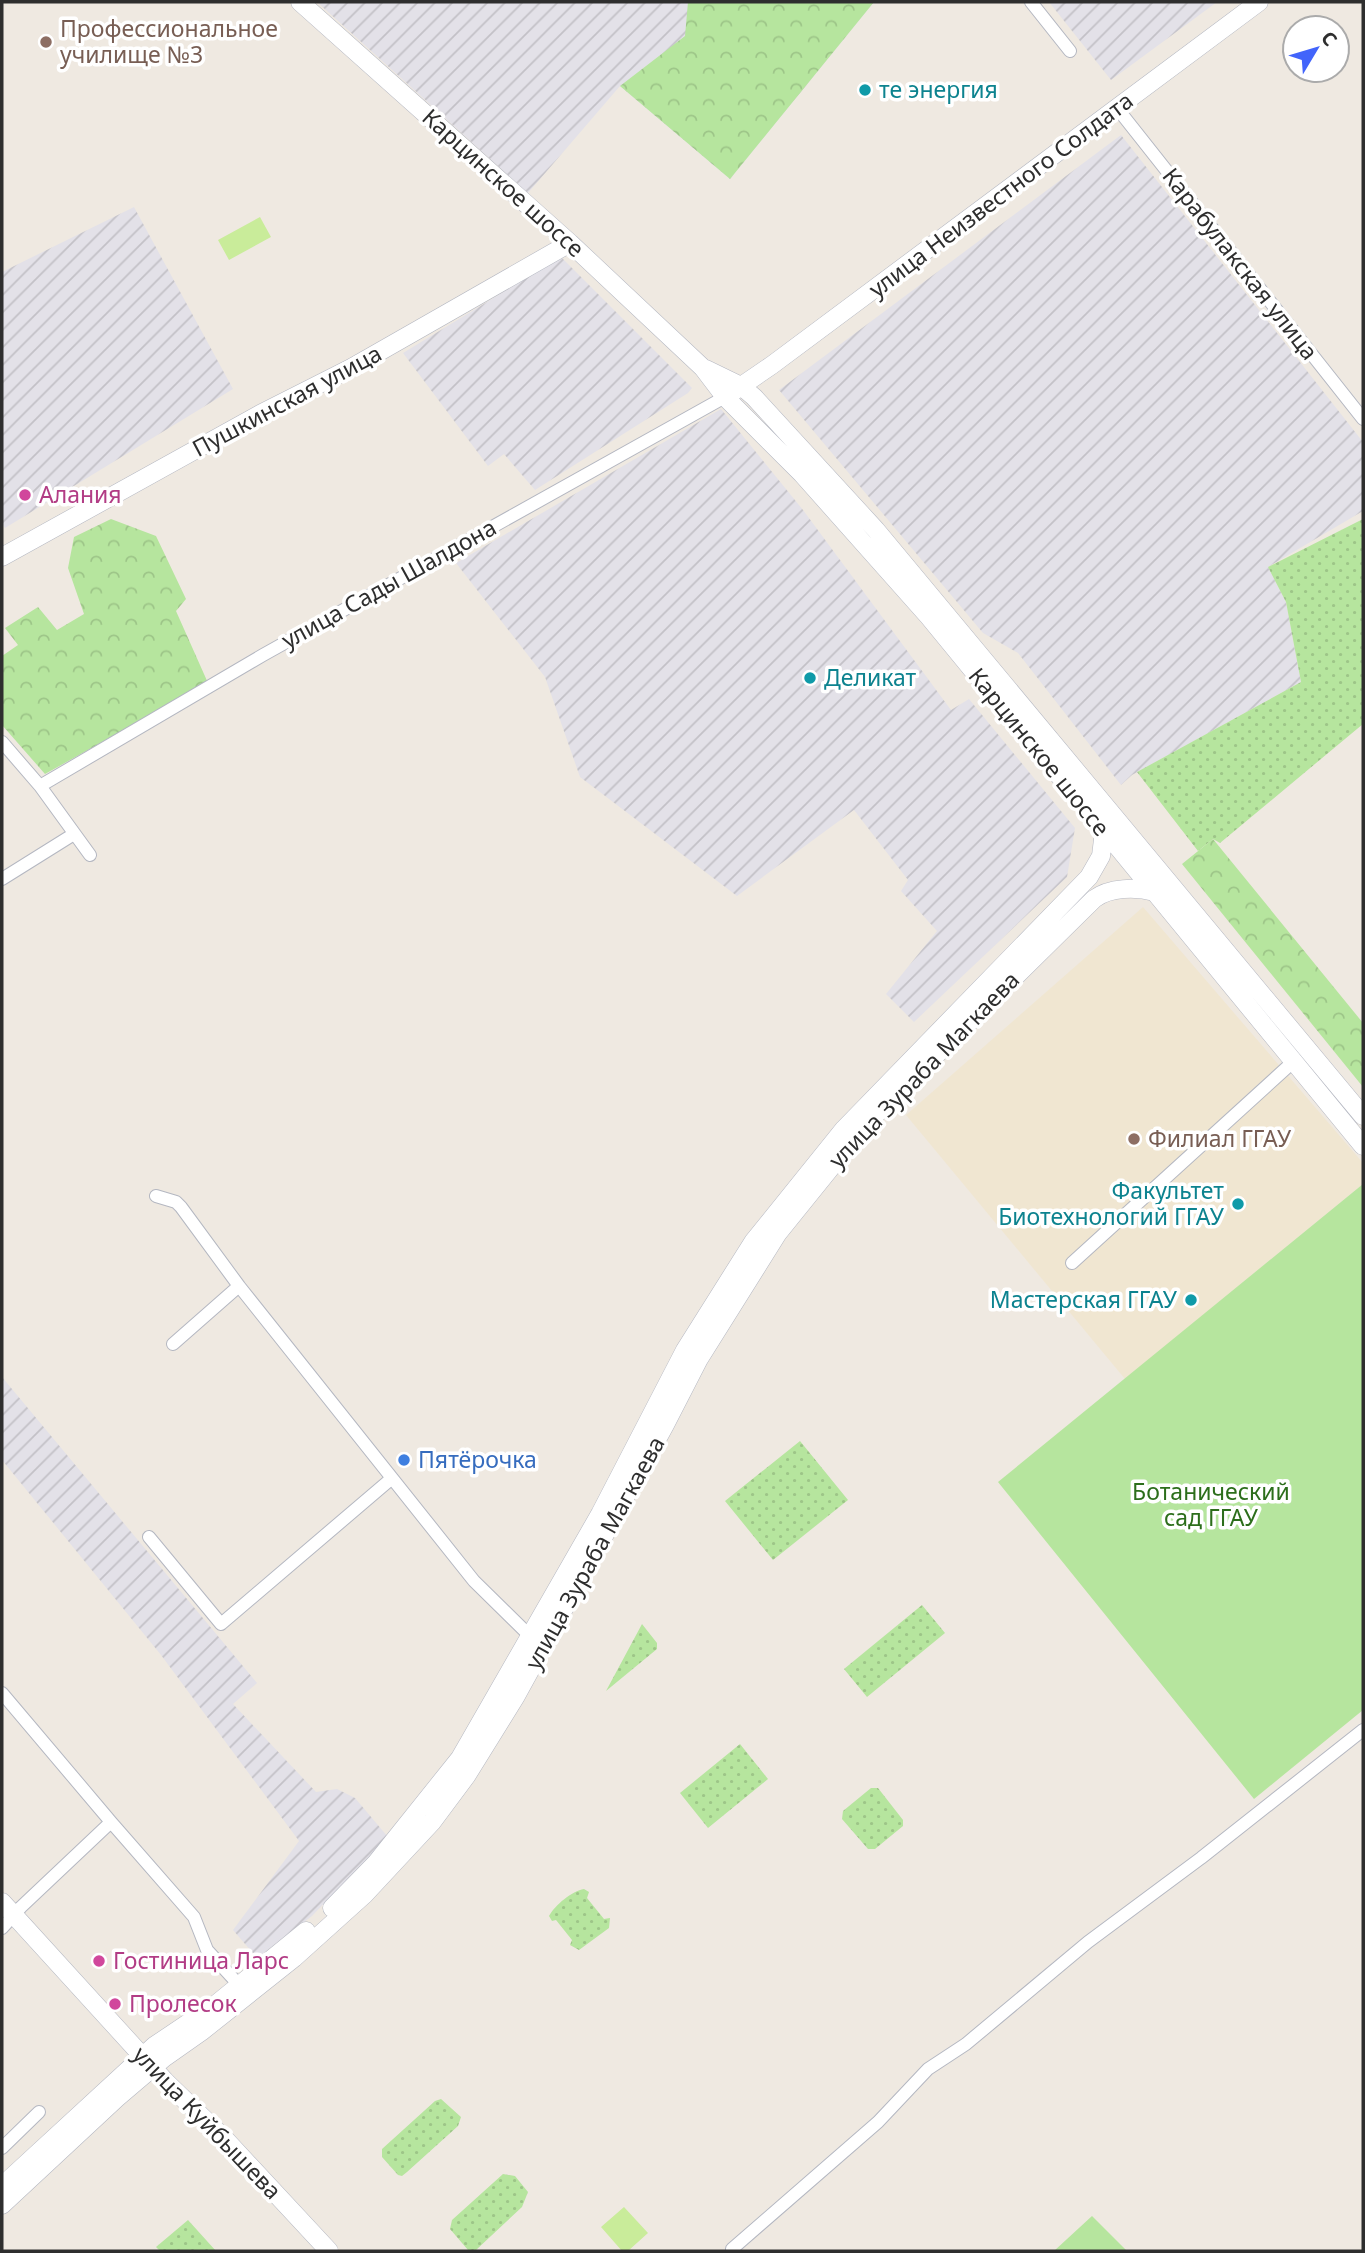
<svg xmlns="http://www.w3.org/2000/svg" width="1365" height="2253" font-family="'Noto Sans',sans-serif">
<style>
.industrial{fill:url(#industrial-furrows)}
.education{fill:#f0e6d1}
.grass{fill:url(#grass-dots)}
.forest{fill:url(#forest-crowns)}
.garden{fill:#b6e59e}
.pitch{fill:#c9ec9a}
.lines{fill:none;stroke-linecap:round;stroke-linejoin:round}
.street-casing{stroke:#b4b7c1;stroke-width:14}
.secondary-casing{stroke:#b4b7c1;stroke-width:19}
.street{stroke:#fff;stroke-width:12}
.secondary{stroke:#fff;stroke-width:18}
.education-dot{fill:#8d6e63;stroke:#fff;stroke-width:2.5}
.culture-dot{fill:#0f9aa8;stroke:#fff;stroke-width:2.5}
.hotel-dot{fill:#d1479c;stroke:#fff;stroke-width:2.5}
.shop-dot{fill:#3f7fe0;stroke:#fff;stroke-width:2.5}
.labels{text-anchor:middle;stroke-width:7;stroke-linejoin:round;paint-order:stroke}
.education-label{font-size:23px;fill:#785e54;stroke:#fff;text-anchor:start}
.culture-label{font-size:23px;fill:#0d838f;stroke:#fff;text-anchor:start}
.street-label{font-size:23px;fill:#2e2e2e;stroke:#fff}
.hotel-label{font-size:23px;fill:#b23c85;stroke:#fff;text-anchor:start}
.shop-label{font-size:23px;fill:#366cbe;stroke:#fff;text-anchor:start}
.park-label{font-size:23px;fill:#2c6e1b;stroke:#fff}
</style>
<defs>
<pattern id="industrial-furrows" width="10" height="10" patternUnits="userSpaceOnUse" patternTransform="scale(1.75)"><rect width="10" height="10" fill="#e3e1e8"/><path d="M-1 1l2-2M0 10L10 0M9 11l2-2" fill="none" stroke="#c3c1c7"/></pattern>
<pattern id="grass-dots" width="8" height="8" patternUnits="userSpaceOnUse" patternTransform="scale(1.75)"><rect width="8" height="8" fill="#b6e59e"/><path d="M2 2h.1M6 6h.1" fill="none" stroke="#9dc588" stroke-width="1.8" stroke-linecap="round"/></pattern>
<pattern id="forest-crowns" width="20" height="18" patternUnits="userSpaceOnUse" patternTransform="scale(1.75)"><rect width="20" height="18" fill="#b6e59e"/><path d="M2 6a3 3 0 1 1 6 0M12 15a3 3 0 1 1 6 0" fill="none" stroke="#9dc588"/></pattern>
</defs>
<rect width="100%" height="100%" fill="#efe9e1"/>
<!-- industrial -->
<path class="industrial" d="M317 2H874L730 179 620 86 528 193Z
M1049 2H1217L1111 80Z
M1121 135 1363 442V511L1268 567 1286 602 1301 682 1132 775 1121 785 1018 653 983 633 779 390Z
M134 207 233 389 5 528 2 523V272Z
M561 257 692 388 688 393 535 490 504 454 488 466 403 353Z
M721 409 803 510 951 710 969 699 1075 828 1067 877 914 1022 886 994 937 931 901 891 908 880 854 810 737 896 580 777 545 677 456 563Z
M2 1377 257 1683 233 1704 316 1792 337 1789 355 1798 388 1837 312 1916 257 1958 233 1930 299 1841 161 1655 2 1460Z"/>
<!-- education -->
<path class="education" d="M1143 907 1363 1163V1184L1125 1379 906 1115Z"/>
<!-- grass -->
<path class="grass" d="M1363 519V724L1220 843 1213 839 1198 851 1137 772 1301 682 1286 602 1268 567Z
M800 1441 848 1500 773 1560 725 1501Z
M922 1605 945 1633 867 1697 844 1669Z
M642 1624 657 1643V1649L606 1691Z
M740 1744 768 1779 708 1828 680 1793Z
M871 1788H878L903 1820V1826L875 1849H868L842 1819 843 1811Z
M584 1889 589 1892 587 1898 604 1919 610 1918 609 1928 579 1950 570 1945 572 1940 556 1920 552 1921 549 1916C555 1905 572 1891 584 1889Z
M441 2099 461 2117 458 2126 407 2172 402 2176 398 2175 382 2157V2149L435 2101Z
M503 2174 515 2176 528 2192 522 2207 476 2250H468L450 2229 452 2220Z
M188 2220 216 2251H160L156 2247Z"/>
<!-- forest -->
<path class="forest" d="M688 2H874L730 179 620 86 685 36Z
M111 519 156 536 186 599 176 611 208 683 45 774 2 725V656L18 645 5 628 38 607 57 630 84 614 68 568 74 537Z
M1213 839 1363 1023V1087L1182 864Z"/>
<!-- garden -->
<path class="garden" d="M1363 1184V1710L1254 1799 998 1482Z
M1092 2216 1127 2251H1054Z"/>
<!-- pitch -->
<path class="pitch" d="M260 217 271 237 229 260 218 240Z
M624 2207 648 2233 628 2251H622L601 2227Z"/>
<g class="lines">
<!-- street casing -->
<g class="street-casing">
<path id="street" d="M1031 2 1070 51
M1117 108 1363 419
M2 742 40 786 90 855
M40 786 263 655 725 397
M2 879 74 834
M156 1196 176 1202 181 1207 239 1286
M1072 1263 1294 1061
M173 1344 239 1286 474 1581 530 1636
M149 1537 221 1624 391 1479
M2 1693 111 1822 194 1917 207 1950 240 1986
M2 1928 21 1907 111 1822
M2 2148 39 2112
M732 2249 878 2122 928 2069 966 2044 1088 1942 1201 1858 1363 1730"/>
</g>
<!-- secondary casing -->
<g class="secondary-casing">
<path id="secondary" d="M300 2 570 243 703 368 725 397 802 474 929 617 1363 1146
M706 369 741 386 754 397 876 530 1363 1116
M734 391 772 365 1259 2
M2 557 260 414 351 368 570 243
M2 1902 165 2081 224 2138 329 2251
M332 1908 376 1863 460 1758 600 1514 685 1350 753 1242 844 1129 1089 877 1101 856 1104 831
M2 2186 154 2046 215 2005 306 1931
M2 2205 117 2098 164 2058 201 2032 294 1958 364 1895 432 1822 467 1775 516 1696 665 1425 699 1359 778 1233 866 1124 1094 899C1110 887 1136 887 1155 892"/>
</g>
<!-- street -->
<use href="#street" class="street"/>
<!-- secondary -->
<use href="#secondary" class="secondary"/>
</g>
<!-- markers -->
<g class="education-dot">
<circle cx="46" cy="42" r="7"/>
<circle cx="1134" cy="1139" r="7"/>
</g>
<g class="culture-dot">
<circle cx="865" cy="90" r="7"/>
<circle cx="810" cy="678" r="7"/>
<circle cx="1238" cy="1204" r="7"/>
<circle cx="1191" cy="1300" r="7"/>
</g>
<g class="hotel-dot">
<circle cx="25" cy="495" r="7"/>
<circle cx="99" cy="1961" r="7"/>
<circle cx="115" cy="2004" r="7"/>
</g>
<circle class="shop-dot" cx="404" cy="1460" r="7"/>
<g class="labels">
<!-- education labels -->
<g class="education-label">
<text x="60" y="37">Профессиональное<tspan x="60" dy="26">училище №3</tspan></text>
<text x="1148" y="1147">Филиал ГГАУ</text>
</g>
<!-- culture labels -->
<g class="culture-label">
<text x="879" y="98">те энергия</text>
<text x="824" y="686">Деликат</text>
<text x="1224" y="1199" text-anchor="end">Факультет<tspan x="1224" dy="26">Биотехнологий ГГАУ</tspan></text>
<text x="1177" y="1308" text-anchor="end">Мастерская ГГАУ</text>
</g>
<!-- street labels -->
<g class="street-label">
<text transform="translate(503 183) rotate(42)" y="8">Карцинское шоссе</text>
<text transform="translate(1001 195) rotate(-37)" y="8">улица Неизвестного Солдата</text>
<text transform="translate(1240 264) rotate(52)" y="8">Карабулакская улица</text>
<text transform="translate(287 401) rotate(-28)" y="8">Пушкинская улица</text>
<text transform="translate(389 584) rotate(-29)" y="8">улица Сады Шалдона</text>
<text transform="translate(1039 752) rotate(51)" y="8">Карцинское шоссе</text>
<text transform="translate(924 1070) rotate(-46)" y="8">улица Зураба Магкаева</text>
<text transform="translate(595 1553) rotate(-61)" y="8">улица Зураба Магкаева</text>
<text transform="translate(207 2123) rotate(46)" y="8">улица Куйбышева</text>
</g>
<!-- hotel labels -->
<g class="hotel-label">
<text x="39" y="503">Алания</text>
<text x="113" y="1969">Гостиница Ларс</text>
<text x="129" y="2012">Пролесок</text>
</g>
<!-- shop labels -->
<g class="shop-label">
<text x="418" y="1468">Пятёрочка</text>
</g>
<!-- park labels -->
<g class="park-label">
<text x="1211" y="1500">Ботанический<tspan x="1211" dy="26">сад ГГАУ</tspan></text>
</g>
</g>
<!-- border -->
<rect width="1365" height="2253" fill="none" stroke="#2e2e2e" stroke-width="7"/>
<!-- north arrow -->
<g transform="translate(1316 49) rotate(52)"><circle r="33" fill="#ffffff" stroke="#ababab" stroke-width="2"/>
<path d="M0-5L12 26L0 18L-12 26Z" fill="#4264fb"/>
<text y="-10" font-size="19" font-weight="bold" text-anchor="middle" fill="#2e2e2e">С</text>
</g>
</svg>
